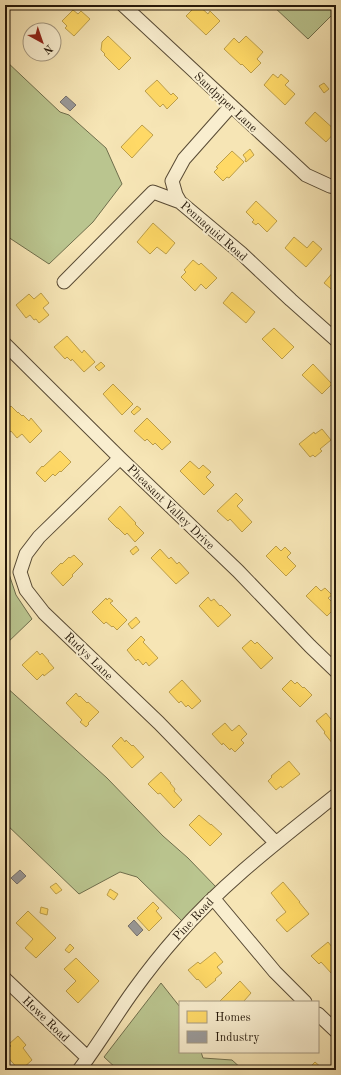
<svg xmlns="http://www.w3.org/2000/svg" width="341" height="1075" font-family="'Old Standard TT',serif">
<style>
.green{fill:#bac58f;stroke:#6f6e4c}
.homes{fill:#ffd966;stroke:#bd9f4a}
.industry{fill:#999;stroke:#76726e}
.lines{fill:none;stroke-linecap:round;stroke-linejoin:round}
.minor-casing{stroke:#584a34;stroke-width:15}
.minor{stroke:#f9eecf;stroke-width:13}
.labels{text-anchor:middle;stroke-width:4;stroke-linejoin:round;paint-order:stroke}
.street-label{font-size:12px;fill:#241709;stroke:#f9eecf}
</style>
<rect width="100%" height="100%" fill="#f6e5b5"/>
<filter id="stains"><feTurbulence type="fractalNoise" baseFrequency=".005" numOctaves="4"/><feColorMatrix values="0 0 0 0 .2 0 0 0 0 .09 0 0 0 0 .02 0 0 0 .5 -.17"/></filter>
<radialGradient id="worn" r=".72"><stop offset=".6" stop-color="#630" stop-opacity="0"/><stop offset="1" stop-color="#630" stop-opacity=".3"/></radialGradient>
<!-- green -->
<path class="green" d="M272 5H336V11L308 39Z
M5 60 60 112 69 115 106 148 122 184 93 222 49 264 5 235Z
M5 574H9L16 595 32 619 5 645Z
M5 686 107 778 163 836 188 858 217 888 183 922 137 877 120 872 79 894 5 823Z
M161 983 180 1007V1052H201L203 1058 232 1060 243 1070H118L104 1057Z"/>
<!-- homes -->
<path class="homes" d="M197 5H198L208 14 210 11 220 21 206 35 186 16Z
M73 10 78 14 81 11 90 19 74 36 65 28 67 26 62 21Z
M108 36 131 58 119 70 104 55 105 54 101 50 102 42Z
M246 36 263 52 257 59 261 63 251 73 242 64 241 65 224 49 234 38 239 43Z
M273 74 278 78 281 74 289 81 285 85 295 94 285 105 264 85Z
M157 80 171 95 173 93 178 98 167 109 163 104 160 107 145 91Z
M324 83 329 89 324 93 319 86Z
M315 112 336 131 326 142 305 123Z
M142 125 153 135 132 158 121 147Z
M250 149 254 155 246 162 245 161 246 159 243 155Z
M232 151 244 162 229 178 227 177 223 181 214 172 218 168 216 167Z
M256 201 277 221 267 232 258 223 256 225 252 222 254 220 246 212Z
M153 223 175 243 166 254 157 247 150 254 137 242Z
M294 237 307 248 313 241 322 249 306 267 285 248Z
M193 260 199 265 201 263 217 278 206 289 201 284 195 291 181 277 186 272 184 270Z
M334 271 336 273V293L324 283Z
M232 292 255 312 246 323 223 303Z
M41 293 49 303 43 308 49 315 39 323 36 319 34 320 30 315 26 318 16 305 29 294 34 299Z
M274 328 294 347 282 359 262 339Z
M67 336 82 353 84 350 95 362 84 372 72 359 71 361 67 357 65 359 54 347Z
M101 362 105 366 99 371 95 367Z
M313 364 332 384 322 394 302 375Z
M113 384 133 404 122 415 103 394Z
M11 406 18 413V412L22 416 23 415 29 421 31 418 42 431 30 443 22 434 17 438 11 431 9 433 5 428V424L9 420 5 416V412Z
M137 406 141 409 134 415 131 412Z
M147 418 171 442 162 450 155 443 153 445 147 439 145 441 134 431Z
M322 429 331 440 320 449 322 451 315 457 313 455 310 457 299 444 314 432 315 434Z
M60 451 71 462 61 472 60 471 55 476 53 474 45 482 36 473 42 466 43 467Z
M190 461 199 469 203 465 211 472 206 477 214 485 204 495 180 471Z
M236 493 243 500 237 506 252 522 242 532 230 519 228 521 217 511Z
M120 506 136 523 135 524 144 533 135 542 127 533 125 535 118 528H117L108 519Z
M136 546 139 550 133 555 130 551Z
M276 546 281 551 285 547 291 553 287 557 296 566 286 576 266 556Z
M160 549 169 559 171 557 177 564 179 562 189 573 176 584 151 558Z
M74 555 83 564 72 575 73 576 63 586 51 573 61 563 62 564 69 557 70 558Z
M316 586 321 591 325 588 332 595 328 598 336 606V607L327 616 306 596Z
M208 597 211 601 214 599 220 606 221 605 231 615 218 627 199 606Z
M106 598 107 600 109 598 113 601 110 603 127 620 117 630 113 626 112 627 106 622 104 624 92 612Z
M136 617 140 622 132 629 128 624Z
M141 636 145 640 143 642 158 658 149 666 146 662 143 665 138 659 136 661 127 650Z
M251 640 255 644 257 642 273 658 261 669 242 648Z
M37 651 40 655 42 653 49 661H48L54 668 44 676 43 674 37 680 22 665Z
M182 680 201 701 192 709 188 705 186 707 181 701 179 703 169 692Z
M291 680 295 684 297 682 303 688 304 687 312 695 300 707 282 689Z
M76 693 79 697 80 696 87 703 88 702 99 712 88 723 89 724 86 727 80 722 82 720 66 703Z
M326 713 334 723 336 721V742L333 744 324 733 325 732 316 721Z
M225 723 232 731 239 725 247 734 241 740 244 743 235 752 231 748 230 750 223 743 222 745 212 734Z
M121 737 125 742 126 740 132 746 133 745 144 757 132 768 112 746Z
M289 761 300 774 282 788 281 786 276 790 268 781 272 777 271 776Z
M161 772 171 783H170L175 789 174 791 182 800 174 808 160 793 158 794 148 784Z
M199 815 211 825V824L222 834 210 846 189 825Z
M283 882 300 902H299L309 914 287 932 276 920 286 912 271 893Z
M56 883 62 890 56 894 50 887Z
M110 889 118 894 114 900 107 895Z
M153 902 159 908 156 911 162 918 149 931 137 918Z
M41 907 48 909 47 915 40 913Z
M28 911 56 938 36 958 25 948 33 939 16 923Z
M328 942 336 952V971L332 974 321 962 319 964 311 956Z
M70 944 74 948 69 953 65 950Z
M215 952 223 962 217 967 222 973 215 979 216 980 206 988 198 979 197 980 188 970 198 962 200 964Z
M76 958 99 981 78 1003 66 991 76 981 64 969Z
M240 981 251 993 244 1001 245 1002H219Z
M18 1036 26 1045 23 1048 32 1060 21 1070H19L5 1054V1051L11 1046 9 1044Z
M315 1062 323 1069 325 1067 328 1070H307Z"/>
<!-- industry -->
<path class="industry" d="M66 96 76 105 70 111 60 102Z
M20 870 26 876 17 884 11 878Z
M134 920 143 930 137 936 128 926Z"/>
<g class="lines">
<!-- minor casing -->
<g class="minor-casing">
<path id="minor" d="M123 5 306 175 330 186 336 187
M231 106 184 159 172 181 176 195 180 202 241 253 291 300 336 340
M64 282 153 192 180 202
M5 344 120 458 238 571 310 646 336 671
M120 458 39 537 26 554 20 572 26 590 44 613 159 723 276 843
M213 898 275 972 305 1002
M5 979 88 1058
M318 1014 336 1031
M79 1070C99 1044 115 1016 134 990 147 972 162 953 177 936 224 882 281 839 336 795"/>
</g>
<!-- minor -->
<use href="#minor" class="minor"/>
</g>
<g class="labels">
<!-- street labels -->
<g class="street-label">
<text transform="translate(226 102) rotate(43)" y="4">Sandpiper Lane</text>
<text transform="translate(214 231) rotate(41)" y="4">Pennaquid Road</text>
<text transform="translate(171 507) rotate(44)" y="4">Pheasant Valley Drive</text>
<text transform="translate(89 656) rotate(44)" y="4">Rudys Lane</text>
<text transform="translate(193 919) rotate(-47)" y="4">Pine Road</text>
<text transform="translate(46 1019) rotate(44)" y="4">Howe Road</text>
</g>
</g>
<!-- margin -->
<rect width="341" height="1075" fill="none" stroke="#f6e5b5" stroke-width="20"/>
<rect x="6" y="6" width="329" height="1063" fill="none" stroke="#241709" stroke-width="2"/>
<rect x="10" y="10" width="321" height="1055" fill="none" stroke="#241709"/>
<!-- legend -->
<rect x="179" y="1001" width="140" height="52" fill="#f9eecf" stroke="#a49880"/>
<rect x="187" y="1011" width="20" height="12" fill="#ffd966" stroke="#a49880"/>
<text x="215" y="1021" font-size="12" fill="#241709">Homes</text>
<rect x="187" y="1031" width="20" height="12" fill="#999999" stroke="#a49880"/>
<text x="215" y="1041" font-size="12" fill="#241709">Industry</text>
<!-- north arrow -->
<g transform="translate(42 42) rotate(140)"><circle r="19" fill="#f9eecf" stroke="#a49880"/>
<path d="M0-3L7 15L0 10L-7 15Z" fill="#8f2418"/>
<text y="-6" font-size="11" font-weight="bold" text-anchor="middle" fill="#241709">N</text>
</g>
<rect width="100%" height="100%" filter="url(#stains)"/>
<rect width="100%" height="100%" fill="url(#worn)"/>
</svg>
